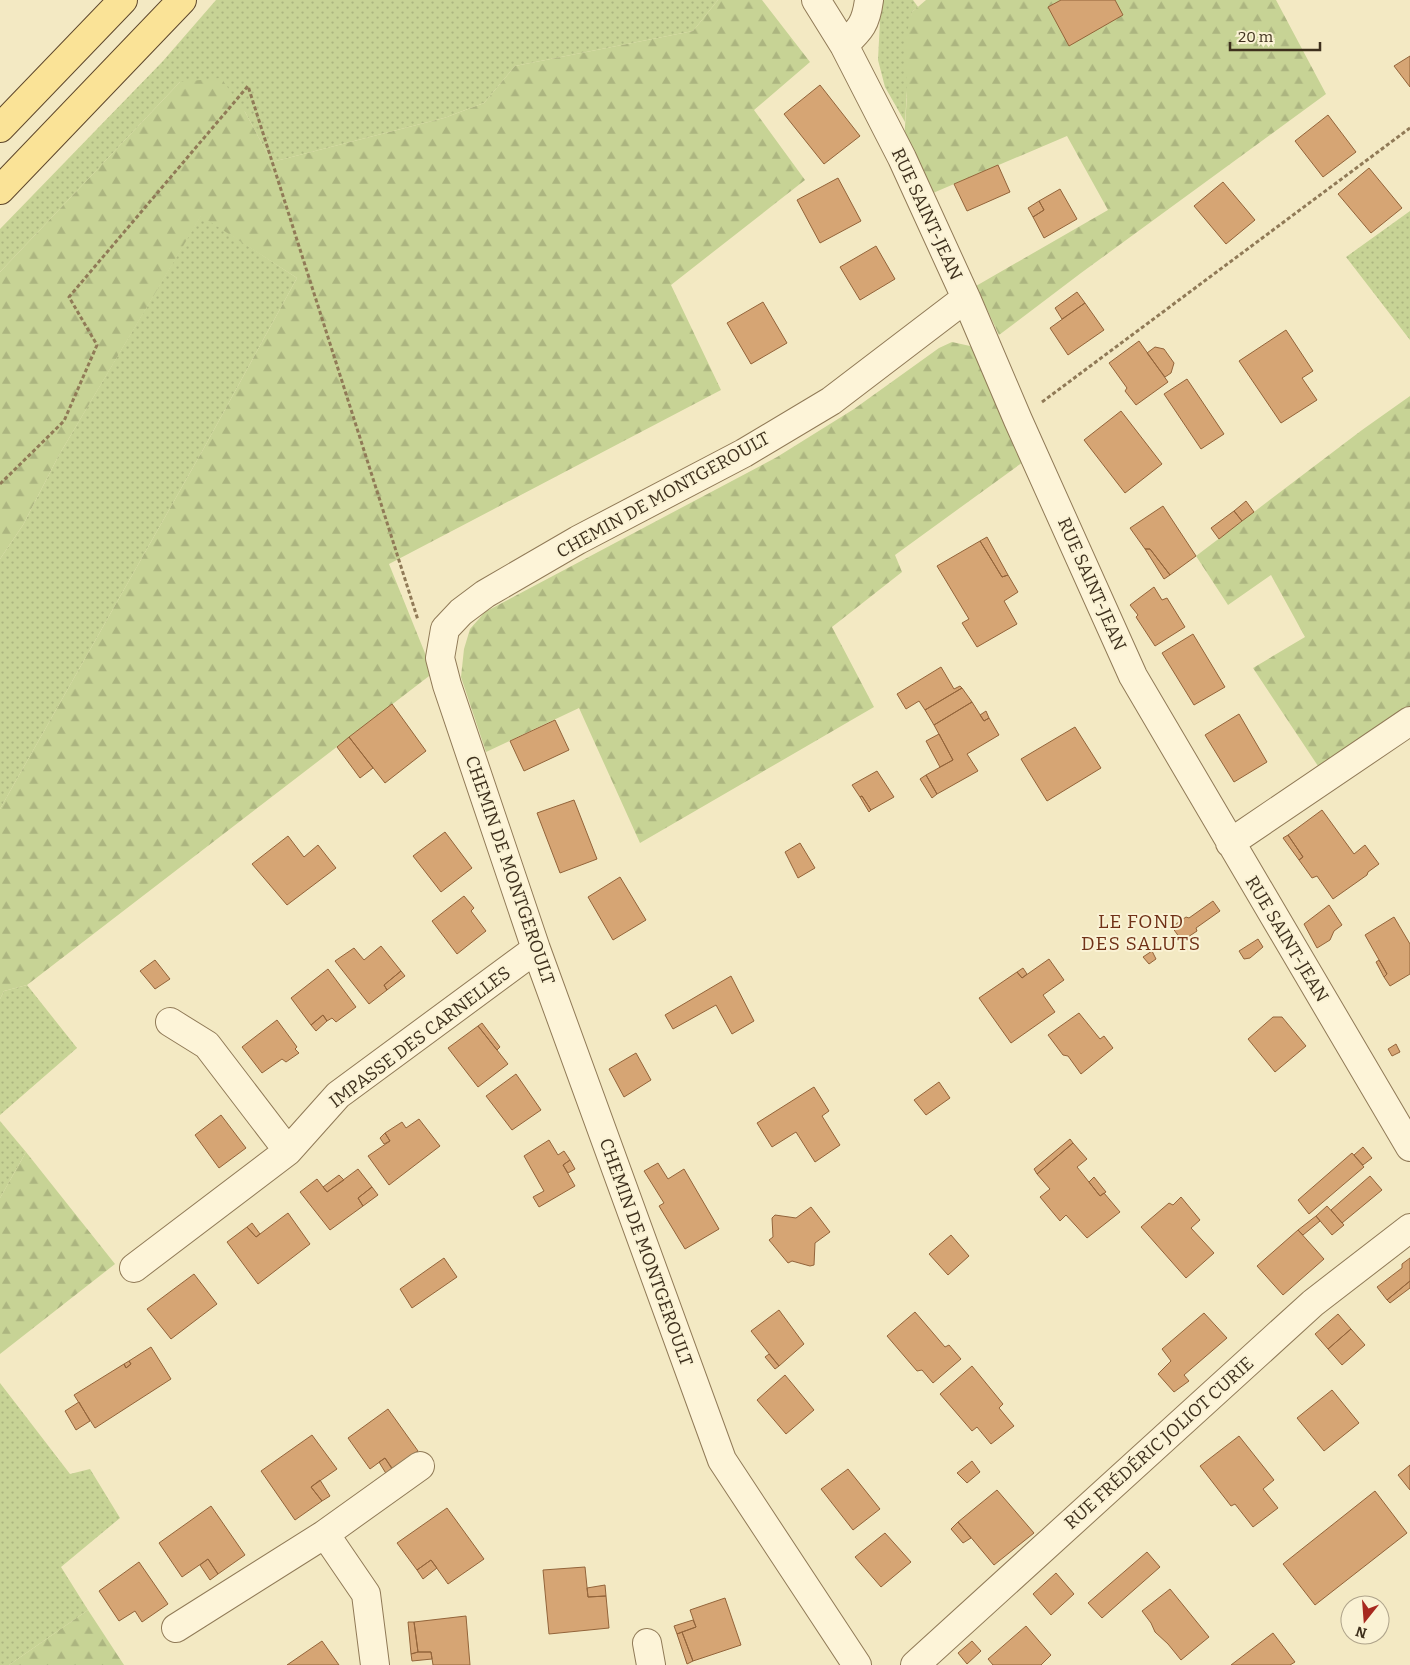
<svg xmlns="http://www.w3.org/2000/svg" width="1410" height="1665" font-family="Bitter,serif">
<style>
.grass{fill:url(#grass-dots)}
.forest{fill:url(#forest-firs)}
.building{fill:#d6a574;stroke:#93643a}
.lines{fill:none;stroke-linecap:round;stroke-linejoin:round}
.minor-casing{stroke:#907a57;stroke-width:30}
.major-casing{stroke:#5e472c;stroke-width:30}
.path{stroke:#907a57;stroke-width:3;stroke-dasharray:4 2.5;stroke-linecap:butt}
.minor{stroke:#fdf4d8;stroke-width:28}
.major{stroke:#fae397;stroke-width:28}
.labels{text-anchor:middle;stroke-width:4;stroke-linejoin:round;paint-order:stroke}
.street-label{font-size:18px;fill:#3e301d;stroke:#faf2d4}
.neighbourhood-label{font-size:19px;letter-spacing:1px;fill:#703117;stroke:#faf2d4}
</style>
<defs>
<pattern id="grass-dots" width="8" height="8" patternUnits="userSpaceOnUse" patternTransform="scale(1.25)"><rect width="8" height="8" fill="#c7d395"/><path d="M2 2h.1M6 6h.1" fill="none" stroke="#acb580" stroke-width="1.8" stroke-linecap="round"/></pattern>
<pattern id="forest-firs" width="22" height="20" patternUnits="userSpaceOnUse" patternTransform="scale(1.25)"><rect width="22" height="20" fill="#c7d395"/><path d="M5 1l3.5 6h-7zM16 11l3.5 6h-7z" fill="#acb580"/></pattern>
</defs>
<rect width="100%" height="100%" fill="#f3e9c3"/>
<!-- grass -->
<path class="grass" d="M216 0H718L693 31 515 66 484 103 444 118 272 162 245 112 180 82 0 272V229L163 61Z
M881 0H913L918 7 912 12 905 122 885 87 878 60Z
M1410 211V340L1346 257Z
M201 215 297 278 204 448 0 809V559L23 525 59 455Z
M27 985 77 1048 0 1115V999L4 991Z
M0 1121 26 1152 0 1198Z
M0 1383 70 1474 90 1469 120 1518 61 1567 88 1610 9 1665H0Z"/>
<!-- forest -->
<path class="forest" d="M718 0H762L810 62 754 110 805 180 671 285 721 390 389 564 433 673 27 985 4 991 0 999V809L204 448 297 278 201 216 59 455 23 525 0 559V272L180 82 221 78 245 112 272 162 444 118 484 103 515 66 693 31Z
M926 0H1276L1326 94 1081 273 999 335 976 286 1108 210 1067 136 933 193 904 142 907 95 905 41 912 12Z
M952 342 970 346 981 357 1023 462 895 555 902 572 832 627 874 707 640 843 579 708 486 752 461 677 464 649 470 629 485 612 777 457 854 409 939 348Z
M1410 396V707L1320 769 1253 668 1305 637 1271 575 1228 605 1196 556 1362 430Z
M26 1152 115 1264 0 1354V1198Z
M88 1610 124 1665H9Z"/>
<!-- building -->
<path class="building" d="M1061 0H1115L1123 15 1069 46 1048 7Z
M1410 56V87L1394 66Z
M820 85 860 136 824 164 784 114Z
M1328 115 1356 152 1323 177 1295 141Z
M998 165 1010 192 967 211 954 184Z
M1369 168 1402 208 1371 233 1338 194Z
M838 178 861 221 820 243 797 200Z
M1223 182 1255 220 1226 244 1194 206Z
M1060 189 1077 219 1044 238 1033 217 1044 210 1039 201Z
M1039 201 1044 210 1033 217 1028 208Z
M876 246 895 279 860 300 840 267Z
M1077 292 1085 303 1062 319 1055 308Z
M763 302 787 343 751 364 727 323Z
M1085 303 1104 330 1068 355 1050 328Z
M1286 330 1313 371 1302 378 1317 400 1281 423 1239 361Z
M1139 341 1168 382 1136 405 1125 391 1127 388 1109 363Z
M1155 347 1164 349 1174 363 1171 373 1165 377 1147 353Z
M1187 379 1224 434 1201 449 1164 394Z
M1121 411 1162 464 1125 493 1084 440Z
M1246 501 1254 512 1242 521 1234 511Z
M1163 506 1196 556 1170 575 1150 549H1145L1130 528Z
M1234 511 1242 521 1219 539 1211 528Z
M987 537 1008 575 1002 577 980 541Z
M980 541 1002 577 1008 575 1018 592 1004 601 1017 624 977 647 962 623 969 619 937 566Z
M1145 549H1150L1170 575 1164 579Z
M1154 587 1162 600 1167 598 1185 627 1155 646 1136 617 1138 615 1130 605Z
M1193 634 1225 687 1194 705 1162 653Z
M941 667 954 689 960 686 962 688 925 710 919 701 906 709 897 694Z
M962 688 972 702 934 725 925 710Z
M972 702 984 721 989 718 999 735 967 754 978 771 937 794 926 775 953 760 934 725Z
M392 704 426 751 385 783 349 737Z
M986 711 989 718 984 721 980 715Z
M1239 714 1267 762 1234 782 1205 735Z
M555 720 569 750 524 771 510 741Z
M1075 727 1101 768 1047 801 1021 759Z
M939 734 953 760 940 767 926 741Z
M349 737 373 768 360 778 337 747Z
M877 771 894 797 871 810 862 796 860 797 852 785Z
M926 775 937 794 932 798 920 779Z
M862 796 871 810 869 812 860 797Z
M574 800 597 859 560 873 537 813Z
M1322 810 1354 854 1365 845 1379 864 1368 872 1367 875 1333 899 1317 876 1312 878 1299 860 1303 857 1288 835Z
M445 832 472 868 441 892 413 856Z
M1288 835 1303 857 1299 860 1283 838Z
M288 836 304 857 318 845 336 868 287 905 252 864Z
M800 843 815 868 798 878 785 852Z
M620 877 646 920 613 940 588 897Z
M464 896 474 908 471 911 486 931 457 954 432 921Z
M1213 901 1220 911 1196 928 1197 931 1182 941 1172 927 1186 917 1189 918Z
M1329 905 1342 925 1334 931 1330 940 1317 948 1304 924Z
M1394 917 1410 944V974L1390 986 1384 977 1387 974 1365 935Z
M1258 939 1263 947 1250 958 1244 959 1239 951Z
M381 946 401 971 384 985 387 990 369 1004 335 961 354 948 364 960Z
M1152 951 1156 959 1149 964 1143 957Z
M1049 959 1064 980 1043 995 1055 1012 1011 1043 979 998 1017 972 1022 978Z
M155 960 170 979 155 989 140 971Z
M1379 960 1387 974 1384 977 1376 962Z
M1023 968 1027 974 1022 978 1017 972Z
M328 969 356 1007 336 1022 332 1018 327 1021 323 1015 311 1025 291 998Z
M401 971 405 976 387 990 384 985Z
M731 976 754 1021 732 1034 716 1005 673 1029 665 1015Z
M1079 1013 1100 1039 1104 1036 1113 1048 1081 1074 1068 1056 1063 1055 1048 1035Z
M323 1015 327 1021 316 1031 311 1025Z
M1273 1017H1282L1306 1046 1275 1072 1248 1039Z
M277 1020 297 1047 295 1049 299 1053 286 1062 282 1059 262 1073 242 1047Z
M482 1023 500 1047 497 1050 478 1026Z
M478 1026 508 1064 478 1087 448 1048Z
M1396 1044 1400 1052 1392 1056 1388 1049Z
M636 1053 651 1080 624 1097 609 1069Z
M516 1074 541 1110 512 1130 486 1096Z
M939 1082 950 1098 926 1115 914 1100Z
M814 1087 829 1111 822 1116 840 1145 815 1162 796 1132 772 1147 757 1123Z
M221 1115 246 1148 219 1168 195 1135Z
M419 1119 440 1146 389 1185 368 1156 390 1141 385 1133 402 1122 406 1128Z
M385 1133 390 1141 384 1144 380 1138Z
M1070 1139 1073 1143 1037 1174 1034 1169Z
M549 1140 558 1155 564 1151 570 1160 563 1165 575 1186 539 1207 533 1197 544 1191 524 1156Z
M1073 1143 1087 1159 1077 1167 1100 1196 1104 1193 1120 1212 1087 1238 1066 1215 1060 1221 1040 1197 1050 1189 1037 1174Z
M1363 1147 1372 1158 1363 1165 1354 1155Z
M1352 1153 1364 1167 1309 1214 1298 1200Z
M570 1160 575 1169 568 1173 563 1165Z
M658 1163 668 1179 684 1169 719 1229 685 1249 659 1206 664 1203 644 1171Z
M358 1169 372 1187 358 1198 363 1206 330 1230 300 1192 317 1179 327 1192Z
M339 1175 344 1180 327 1192 323 1187Z
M1370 1176 1382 1190 1342 1223 1331 1210Z
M1094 1177 1106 1192 1100 1196 1089 1182Z
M372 1187 378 1195 363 1206 358 1198Z
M1181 1197 1200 1220 1191 1228 1214 1253 1186 1278 1141 1227 1169 1203 1173 1205Z
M1327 1206 1344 1225 1332 1235 1316 1216Z
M811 1207 830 1232 815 1243 814 1265 810 1266 792 1261 788 1263 769 1240 773 1237 772 1218 775 1215 796 1218Z
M288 1213 310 1244 258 1284 227 1242 247 1227 256 1237Z
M1316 1216 1320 1221 1303 1235 1298 1230Z
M252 1223 260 1234 256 1237 247 1227Z
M1298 1230 1324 1259 1283 1295 1257 1266Z
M951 1235 969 1256 948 1275 929 1254Z
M444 1258 457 1277 412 1308 400 1289Z
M1410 1258V1281L1387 1300 1377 1287 1402 1268V1264Z
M194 1274 217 1304 171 1339 147 1309Z
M1410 1281V1288L1390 1303 1387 1300Z
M779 1310 804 1344 779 1366 751 1331Z
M915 1312 945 1347 949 1345 961 1359 933 1383 922 1370 917 1371 887 1336Z
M1204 1313 1227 1338 1184 1375 1189 1381 1174 1392 1158 1374 1171 1361 1162 1349Z
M1338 1314 1351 1329 1328 1349 1315 1334Z
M1351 1329 1365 1345 1342 1365 1328 1349Z
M151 1347 171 1379 95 1428 74 1395 124 1364 126 1368 131 1364 129 1361Z
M769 1354 779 1366 775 1369 765 1357Z
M129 1361 131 1364 126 1368 124 1364Z
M972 1366 1003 1404 999 1408 1014 1426 991 1444 977 1427 972 1431 940 1394Z
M785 1375 814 1410 786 1434 757 1400Z
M1332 1390 1359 1423 1324 1451 1297 1418Z
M79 1402 90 1421 76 1430 65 1411Z
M388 1409 418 1451 392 1469 385 1458 370 1469 348 1438Z
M312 1435 337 1469 311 1487 322 1501 295 1520 261 1471Z
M1239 1436 1274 1480 1263 1489 1278 1508 1253 1527 1235 1504 1231 1506 1200 1466Z
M385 1458 397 1475 390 1480 379 1462Z
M972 1461 980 1472 967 1483 957 1473Z
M1410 1465V1490L1398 1475Z
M848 1469 880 1509 853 1530 821 1489Z
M320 1480 330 1496 322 1501 311 1487Z
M997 1490 1034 1533 994 1565 958 1522Z
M1375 1491 1407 1533 1315 1605 1283 1564Z
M211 1506 245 1555 218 1574 208 1559 182 1577 159 1543Z
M447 1508 484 1559 448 1584 431 1560 417 1570 397 1543Z
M958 1522 971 1538 963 1543 951 1529Z
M885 1533 911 1562 881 1587 855 1557Z
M1147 1552 1160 1567 1102 1618 1088 1603Z
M208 1559 218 1574 210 1580 200 1565Z
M431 1560 437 1568 423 1579 417 1570Z
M139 1562 168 1604 142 1622 135 1611 119 1621 99 1591Z
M585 1567 588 1597 606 1596 609 1628 549 1634 543 1570Z
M1056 1573 1074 1594 1051 1615 1033 1594Z
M605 1585 606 1596 588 1597 587 1588Z
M1170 1589 1209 1637 1181 1660 1168 1644 1155 1632 1151 1623 1142 1611Z
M725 1598 741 1645 693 1661 682 1632 696 1627 690 1610Z
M466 1616 470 1665H433L431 1652H418L414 1622Z
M693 1620 696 1627 677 1634 674 1626Z
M408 1622H414L418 1652 411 1654Z
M1026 1626 1051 1655 1041 1665H993L988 1659Z
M682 1632 693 1661 687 1664 677 1634Z
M1273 1633 1295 1662 1290 1665H1231Z
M322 1641 339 1665H287Z
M972 1641 981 1651 967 1664 958 1653Z
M418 1652H431L432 1659 412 1661 411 1654Z"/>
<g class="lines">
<!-- minor casing -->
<g class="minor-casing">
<path id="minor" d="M816 0 844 45 902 158 966 298 1018 420 1133 676 1410 1147
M844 45C861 29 866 23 869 0
M1230 843 1410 721
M170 1022 207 1045 288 1151
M134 1268 288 1151 338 1095 536 949
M325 1534 420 1466
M176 1628 325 1534 366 1594 375 1665
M647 1643 651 1665
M857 1665 722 1460 536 949 447 685 440 658 445 629 461 612 485 594 578 540 744 453 831 401 966 298
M915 1665 1313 1303 1410 1228"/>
</g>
<!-- major casing -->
<g class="major-casing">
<path id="major" d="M0 128 123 0
M0 190 182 0"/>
</g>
<!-- path -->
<path class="path" d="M1042 402 1410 128
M0 484 64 421 97 345 69 297 248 86 418 620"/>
<!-- minor -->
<use href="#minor" class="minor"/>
<!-- major -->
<use href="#major" class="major"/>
</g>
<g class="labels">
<!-- street labels -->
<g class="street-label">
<text transform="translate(927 214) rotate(65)" y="6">RUE SAINT-JEAN</text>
<text transform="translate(663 495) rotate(-29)" y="6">CHEMIN DE MONTGEROULT</text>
<text transform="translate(1092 584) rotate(66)" y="6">RUE SAINT-JEAN</text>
<text transform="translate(510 870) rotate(71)" y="6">CHEMIN DE MONTGEROULT</text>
<text transform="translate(1287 939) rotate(59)" y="6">RUE SAINT-JEAN</text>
<text transform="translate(420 1037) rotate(-37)" y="6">IMPASSE DES CARNELLES</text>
<text transform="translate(646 1252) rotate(70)" y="6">CHEMIN DE MONTGEROULT</text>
<text transform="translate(1159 1443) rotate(-42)" y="6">RUE FRÉDÉRIC JOLIOT CURIE</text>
</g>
<!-- neighbourhood labels -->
<g class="neighbourhood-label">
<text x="1141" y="928">LE FOND<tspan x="1141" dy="22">DES SALUTS</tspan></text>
</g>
</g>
<!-- north arrow -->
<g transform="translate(1365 1620) rotate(197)"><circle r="24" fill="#faf2d4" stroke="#afa48b"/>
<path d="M0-4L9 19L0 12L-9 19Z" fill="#a7291f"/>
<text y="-8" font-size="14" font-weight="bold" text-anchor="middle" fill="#3e301d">N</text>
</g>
<!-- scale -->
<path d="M1230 42v8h90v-8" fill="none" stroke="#3e301d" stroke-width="2.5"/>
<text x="1238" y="42" font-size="15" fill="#3e301d" stroke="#faf2d4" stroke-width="4" paint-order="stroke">20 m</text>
</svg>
